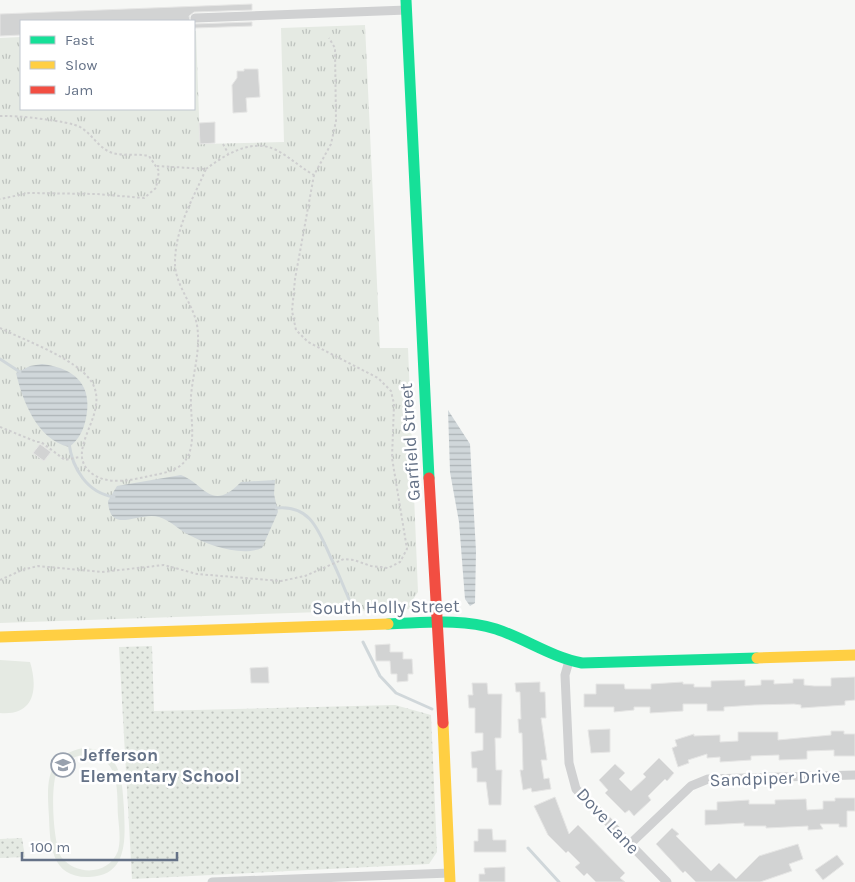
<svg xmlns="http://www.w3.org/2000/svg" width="855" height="882" font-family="Karla,sans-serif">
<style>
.grass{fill:url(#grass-tufts)}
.park{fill:url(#park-dots)}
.garden{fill:#e5eae3;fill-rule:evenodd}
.water{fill:url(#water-rules)}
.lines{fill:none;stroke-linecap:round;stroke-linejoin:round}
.stream{stroke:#d0d7da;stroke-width:3}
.building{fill:#d2d3d3;stroke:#e6e6e5}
.path{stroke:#cececf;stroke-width:2;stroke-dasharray:2.5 2.5;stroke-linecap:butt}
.street{stroke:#d0d1d2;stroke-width:9}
.fast{stroke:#16e098;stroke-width:11}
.slow{stroke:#ffcf43;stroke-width:11}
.jam{stroke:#f24e42;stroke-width:11}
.labels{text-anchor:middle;stroke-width:5;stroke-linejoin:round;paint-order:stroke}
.street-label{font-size:18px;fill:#657287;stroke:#fff}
.poi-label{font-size:18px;font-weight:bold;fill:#657287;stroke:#fff;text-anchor:start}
</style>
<defs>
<pattern id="grass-tufts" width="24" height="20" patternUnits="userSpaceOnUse" patternTransform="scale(1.25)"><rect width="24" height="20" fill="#e5eae3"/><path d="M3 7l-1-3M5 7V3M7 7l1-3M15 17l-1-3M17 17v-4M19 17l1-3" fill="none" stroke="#bdc2be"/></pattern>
<pattern id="park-dots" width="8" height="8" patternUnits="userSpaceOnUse" patternTransform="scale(1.25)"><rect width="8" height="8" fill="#e5eae3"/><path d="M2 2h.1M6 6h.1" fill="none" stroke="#bdc2be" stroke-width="1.8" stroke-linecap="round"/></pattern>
<pattern id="water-rules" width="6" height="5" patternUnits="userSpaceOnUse" patternTransform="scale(1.25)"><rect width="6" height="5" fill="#d0d7da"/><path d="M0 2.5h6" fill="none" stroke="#acb3b6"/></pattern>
</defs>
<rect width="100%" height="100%" fill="#f6f7f5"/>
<!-- grass -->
<path class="grass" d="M365 25 380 348H408L418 592 411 602V609L0 623V38L21 37V109H194V31H196L200 144 284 142 281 28Z"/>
<!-- park -->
<path class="park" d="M152 646 154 711 395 705 431 715 437 852 429 864 132 879 119 647Z
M22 838 25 857 0 858V839Z"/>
<!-- garden -->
<path class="garden" d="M0 660 30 662C38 688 35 716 0 713Z
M84 748C122 750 122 780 124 809 125 837 129 876 89 877 51 878 50 845 49 817 47 785 44 755 84 748ZM78 756C120 751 117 786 118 816 119 827 121 840 118 851 109 875 77 876 62 858 53 846 50 785 57 772 62 764 69 759 78 756Z"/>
<!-- water -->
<path class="water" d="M42 364C74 368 93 384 86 418 84 429 79 440 69 447 37 439 23 402 16 373L30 366Z
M448 410 470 444 476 551 475 603 470 606 465 599 459 522 450 472Z
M181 475C205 484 211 513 241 482L275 480 274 494 278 512 262 548C241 557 208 545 189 535 179 530 170 520 159 517 138 511 110 536 108 501L117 486Z"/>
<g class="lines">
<!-- stream -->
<path class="stream" d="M0 359 20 372
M69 443C72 468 87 493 114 497
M276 508C311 504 319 532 331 558 339 574 345 591 353 608
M363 642 380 676 396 693 432 709
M528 848 559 882"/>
</g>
<!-- building -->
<path class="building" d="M252 4V10L194 12 189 16 190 21H21V35L0 36V14Z
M252 22V26L194 28V24Z
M244 69H258L260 97 246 98 247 112 233 113 232 85 237 78V71H244Z
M215 122V143L200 144 199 123Z
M40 444 51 452 44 461 33 453Z
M390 644V652H403V659H412L413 674H408V681L397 682V674H391L390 661H376L375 645Z
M268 667 269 683H251L250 668Z
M855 677V700L845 701V705L801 708V705L794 704 754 705 724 707V711H707V704H683V711L650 713V707H634V710L614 712V707H584V694H596V684H624L625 689H651V684L683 682V684H694V687H711V681L745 680V686L761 685V680H774V684L793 683V679H804V685L814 686H831V678Z
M540 682V692H545L546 718H541L547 760H541L544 779 549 778 551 789 532 792 531 788 523 790 520 770H523L522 733H519L518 719H521L520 692H516L515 683Z
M472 683H487L488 694H502L501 738H495L496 770H502L501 805H489L486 782H477V768H472L471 752 483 750V733H475V708H469L468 695H473Z
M610 729V752L591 753 588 730Z
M831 731H844V734H855V756H834V750L807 751V759L779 760V755L751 756V760L720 762V757L707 758V754L688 760 689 763 678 767 672 748 677 746 675 740 694 734V736L720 735V742L738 741V732H778V740L831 735Z
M659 758 674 773 667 781 665 779 648 796 651 800 634 816 629 810 625 813 605 793 608 790 599 780 615 764 625 773 619 779 631 791 646 777 643 774Z
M555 797 569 834 578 825 625 873 620 878 625 882H596L587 873 584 876 575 867 580 863 568 851 566 853 548 835 534 806Z
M835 798H855V811H847V827H839V824H820L823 829 808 830V826L766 828V826H744V823L705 825V810H717V802L749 800V804H775V800L806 799 807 810 823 809V801H835Z
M672 828 679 834 676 836 711 871 719 863 736 879 759 856 798 844 803 859 789 864 792 871 760 882H696L685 871 683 873 656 844Z
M478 829H492L493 840H506V852H474V841H478Z
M837 855 844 864 823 880 815 870Z
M505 867V882H479V874H485L484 868Z"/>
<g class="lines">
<!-- path -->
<path class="path" d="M0 116C14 115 70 121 80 127 92 134 98 147 110 152 122 157 136 153 149 156L159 171 156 188 144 198 97 194 29 193 0 199
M223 144 228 153
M206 169C226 154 253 137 278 151 291 158 301 168 314 175L331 144 336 121 335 48 329 38
M0 328C26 341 75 358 91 381 113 414 59 452 94 475 110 485 132 480 149 476 164 473 181 471 188 456 196 439 190 415 191 396 193 372 201 350 197 325 193 303 174 284 175 261 176 226 193 199 206 169L157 166
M0 427 37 442H41L65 460 80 457
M0 580 22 570 38 566 102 572 164 565 197 574 281 581 305 576 344 559 354 560 371 566 388 568 400 562 407 549 392 458 394 404 391 391 378 378 308 342 296 330 292 311 295 279 314 175"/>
<!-- street -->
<path class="street" d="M195 18 407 10
M569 661 565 675 569 763 576 789 667 882
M629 845 691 786 708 779 855 775
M212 882 450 873"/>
<!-- fast -->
<path class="fast" d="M406 0 429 478
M388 624C424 623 461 618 496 629 526 639 551 657 582 663L757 658"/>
<!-- slow -->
<path class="slow" d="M0 637 388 624
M757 658 855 655
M443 723 450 882"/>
<!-- jam -->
<path class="jam" d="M429 478 443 723"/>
</g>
<!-- icons -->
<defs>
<g id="school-ring" transform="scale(1.25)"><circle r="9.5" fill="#fff" stroke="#98a1ae" stroke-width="1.5"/><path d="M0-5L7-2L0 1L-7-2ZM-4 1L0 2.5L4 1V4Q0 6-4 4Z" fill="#98a1ae"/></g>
</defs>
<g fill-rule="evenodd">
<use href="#school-ring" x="63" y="765"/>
</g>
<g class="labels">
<!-- street labels -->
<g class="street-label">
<text transform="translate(410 442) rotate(-94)" y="6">Garfield Street</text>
<text transform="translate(386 607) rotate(-1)" y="6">South Holly Street</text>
<text transform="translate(775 778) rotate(-2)" y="6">Sandpiper Drive</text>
<text transform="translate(608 821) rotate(47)" y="6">Dove Lane</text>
</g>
<!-- poi labels -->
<g class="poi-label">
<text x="80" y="761">Jefferson<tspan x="80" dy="21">Elementary School</tspan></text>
</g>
</g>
<!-- legend -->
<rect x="20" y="20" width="175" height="90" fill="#ffffff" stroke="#c1c7cf"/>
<rect x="30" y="36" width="25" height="8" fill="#16e098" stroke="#c1c7cf"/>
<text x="65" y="45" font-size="15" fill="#657287">Fast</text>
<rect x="30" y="61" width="25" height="8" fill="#ffcf43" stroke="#c1c7cf"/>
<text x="65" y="70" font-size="15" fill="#657287">Slow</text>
<rect x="30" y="86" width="25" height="8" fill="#f24e42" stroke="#c1c7cf"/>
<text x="65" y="95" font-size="15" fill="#657287">Jam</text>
<!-- scale -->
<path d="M22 852v8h155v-8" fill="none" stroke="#657287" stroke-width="2.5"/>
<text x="30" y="852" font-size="15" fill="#657287" stroke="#ffffff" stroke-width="4" paint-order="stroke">100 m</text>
</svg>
